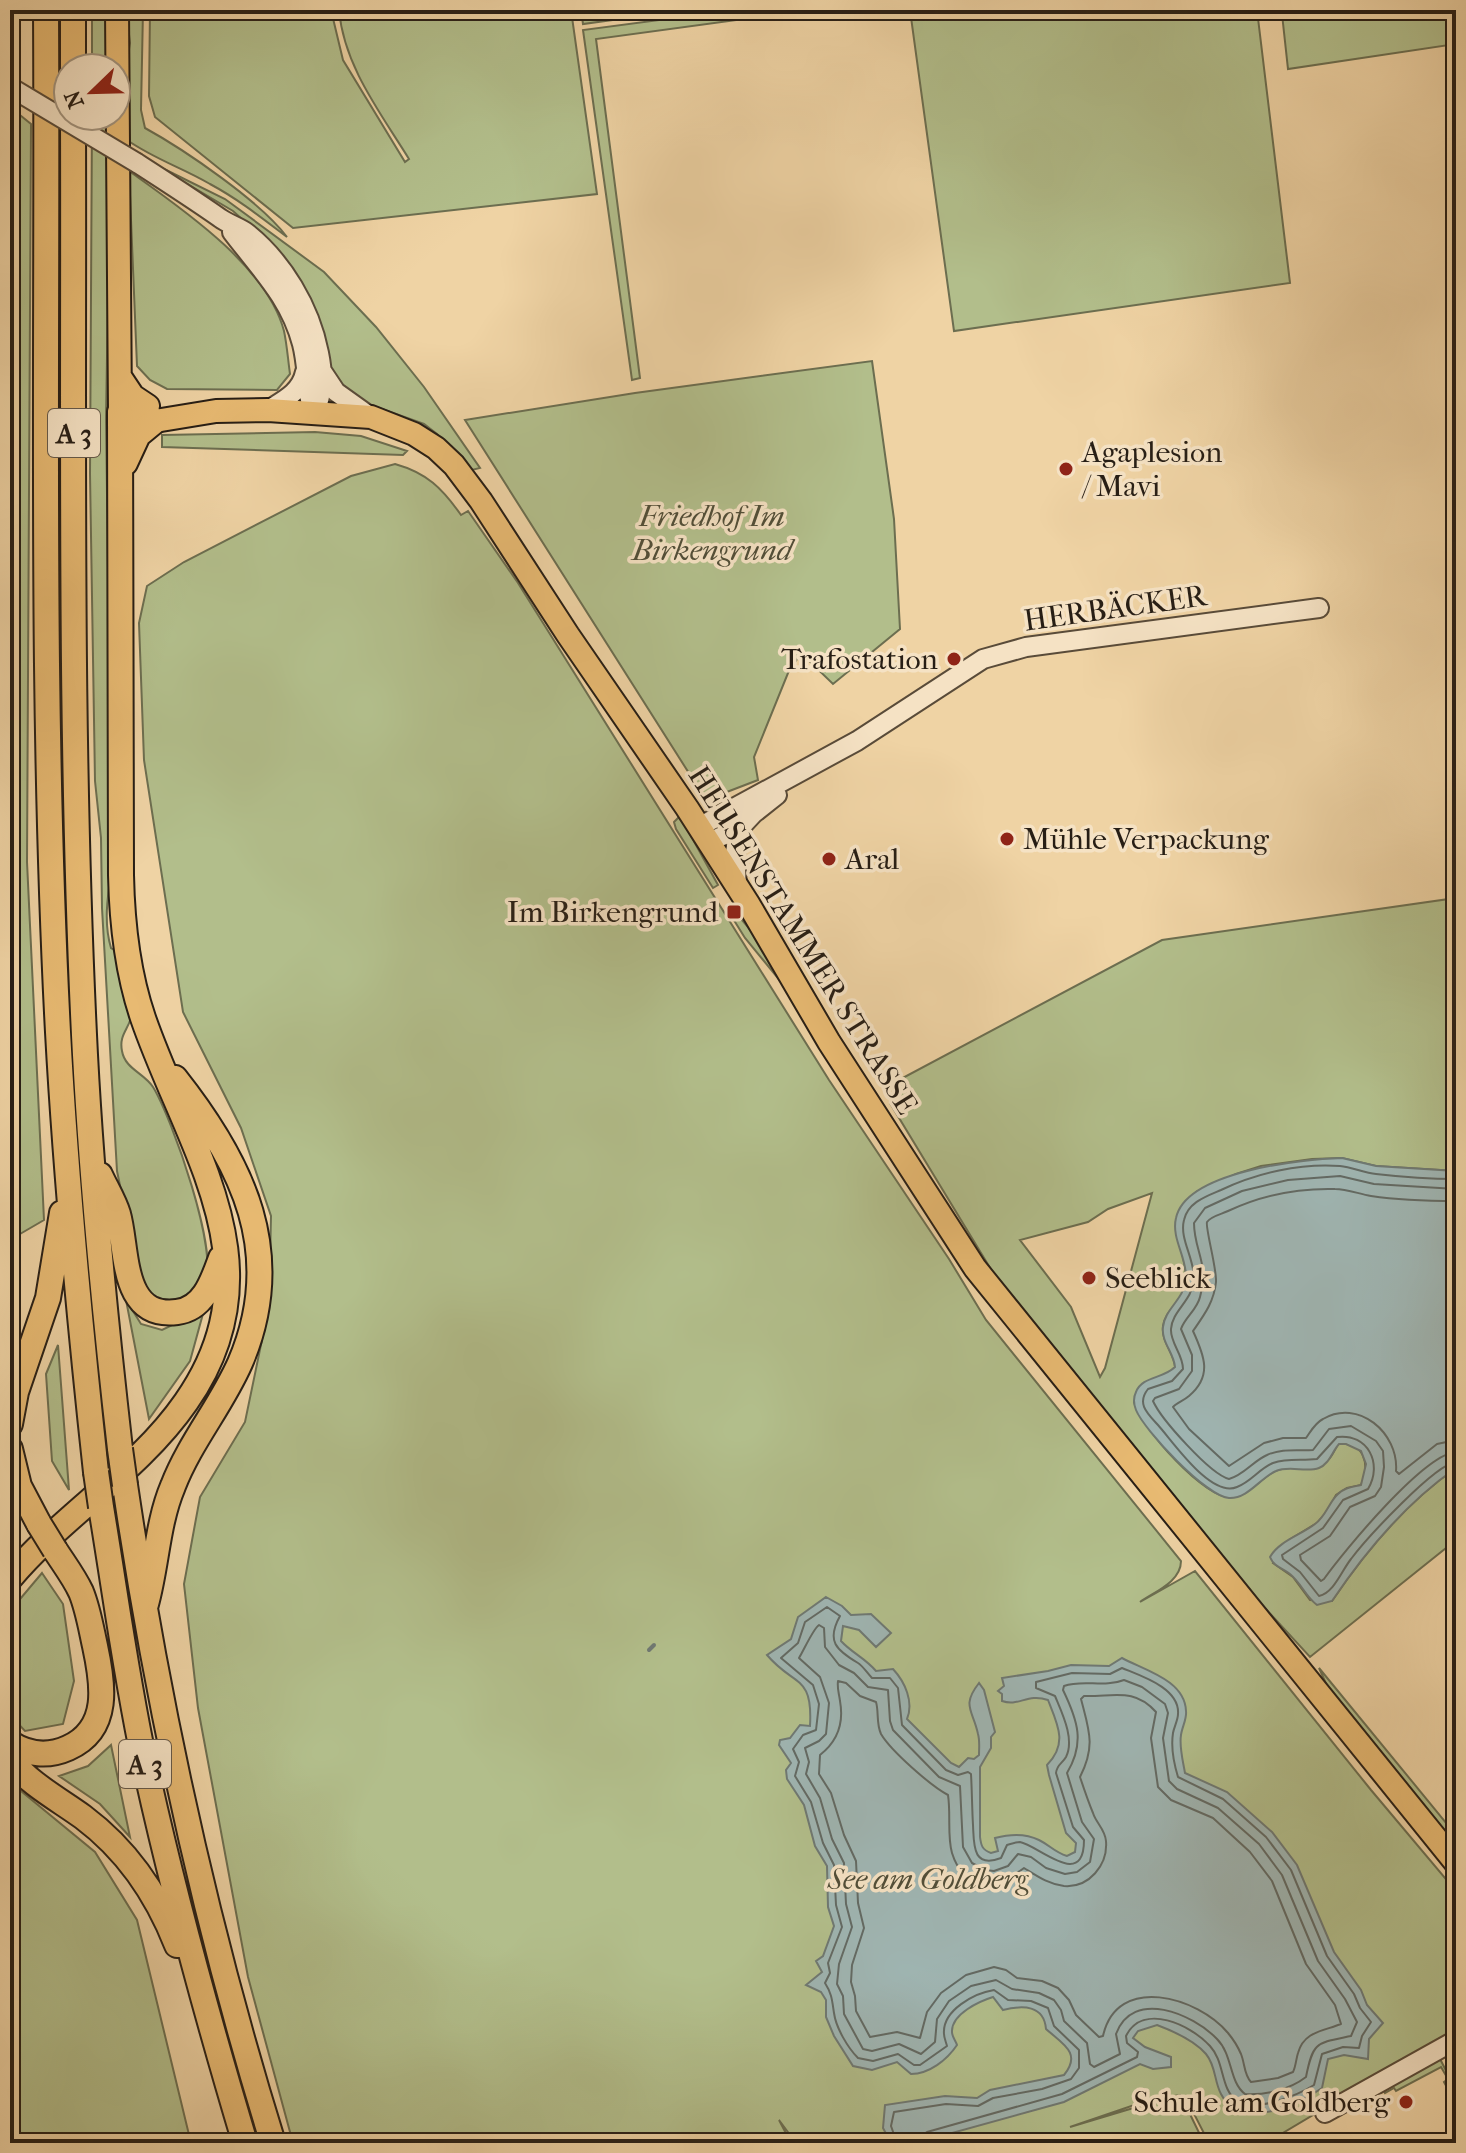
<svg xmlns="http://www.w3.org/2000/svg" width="1466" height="2153" font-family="'IM FELL French Canon',serif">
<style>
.green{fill:#b2be8b;stroke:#6c6e50;stroke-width:2;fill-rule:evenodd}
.water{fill:#9fb5b2;stroke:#6f7973;stroke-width:2}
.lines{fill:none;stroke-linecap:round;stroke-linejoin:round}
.shore{stroke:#636a64;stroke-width:2}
.stream{stroke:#6f7973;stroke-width:4}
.minor-casing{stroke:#594b39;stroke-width:22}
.major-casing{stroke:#271e15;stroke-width:26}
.highway-casing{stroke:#271e15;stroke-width:28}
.minor{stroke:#f5e2c4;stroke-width:18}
.major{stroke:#e8ba72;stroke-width:22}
.highway{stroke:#e8ba72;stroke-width:24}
.minor-bridge-casing{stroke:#594b39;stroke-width:22;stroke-linecap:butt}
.highway-bridge-casing{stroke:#271e15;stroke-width:28;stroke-linecap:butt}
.minor-bridge{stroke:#f5e2c4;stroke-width:18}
.highway-bridge{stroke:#e8ba72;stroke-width:24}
.poi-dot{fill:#8f2418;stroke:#f5e2c4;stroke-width:3}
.labels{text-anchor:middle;stroke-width:7;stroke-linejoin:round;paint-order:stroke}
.shield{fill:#f5e2c4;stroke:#65594a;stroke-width:2}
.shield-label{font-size:28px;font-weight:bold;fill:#271e15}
.poi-label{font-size:30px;fill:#271e15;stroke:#f5e2c4;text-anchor:start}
.park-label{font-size:30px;font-style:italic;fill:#514e38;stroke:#f5e2c4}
.street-label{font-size:30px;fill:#271e15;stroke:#f5e2c4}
</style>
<rect width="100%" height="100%" fill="#efd3a4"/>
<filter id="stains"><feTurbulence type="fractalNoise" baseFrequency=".0025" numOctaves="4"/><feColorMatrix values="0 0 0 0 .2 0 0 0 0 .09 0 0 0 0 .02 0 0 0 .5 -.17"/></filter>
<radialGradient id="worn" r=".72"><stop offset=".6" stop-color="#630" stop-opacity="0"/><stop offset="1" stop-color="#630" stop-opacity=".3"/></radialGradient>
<!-- green -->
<path class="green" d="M92 10H110V68H92Z
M126 10H143L141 110 145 128C185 150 261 202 287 237 262 218 238 199 210 184 181 167 156 160 127 140L124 79 130 43Z
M150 10H331L343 60 405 162 409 159C380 112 344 66 339 10H571L597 194 293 228 155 117 149 96Z
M581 10H685L583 24Z
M735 10H810L596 39 640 378 632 380 583 30Z
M910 10H1257L1290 283 954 331Z
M1274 10H1456V44L1288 69 1282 14H1274Z
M10 107 31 124 27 862 44 1220 20 1234 10 1319Z
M92 116H108L106 150 110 172 106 419 112 867C108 894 103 921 111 948L116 951 131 1018C127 1031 119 1036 122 1051 125 1069 144 1073 153 1087 171 1116 221 1255 204 1285 198 1295 178 1301 168 1307L142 1292 117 1171 102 908 101 838 95 781 90 474Z
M152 163 225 199 324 272 376 327 424 387 480 468 468 471 437 434 424 424 368 404 335 385 263 238 233 211Z
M129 171C181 208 267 266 284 331 287 345 288 360 290 374L277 390 167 389 150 380 137 366Z
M872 361 894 519 900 629 833 684 801 653 788 673 754 757 758 780 706 800 465 420 635 393Z
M315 432 361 436 407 451 403 455 162 447V435Z
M395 464C427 473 442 488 461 515L468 511 518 583 829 1080 949 1259 986 1320 1181 1561C1181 1582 1154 1592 1140 1602L1195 1571 1371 1790 1456 1891V2030L1266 2143H1209L1189 2104 1180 2095 1149 2100 1070 2127 1150 2103 1177 2100 1187 2108 1204 2143H796L779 2120 791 2143H293L248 1977 198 1708 184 1584 200 1497 245 1422 269 1306 271 1216 241 1128 183 1012 144 760 139 623 147 586 184 562 351 476Z
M680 816 718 885 713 888 676 829 674 822Z
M1456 898V1171L1376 1166 1342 1158 1312 1159 1261 1166 1236 1174 1196 1192 1176 1233C1182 1255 1193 1279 1179 1300 1172 1309 1165 1314 1163 1326 1161 1342 1174 1352 1175 1367L1168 1374 1154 1380 1134 1402C1140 1426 1206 1502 1233 1497 1250 1494 1260 1479 1275 1471 1292 1463 1312 1473 1328 1460 1332 1457 1335 1449 1338 1444 1365 1441 1370 1465 1361 1485L1347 1488 1336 1495 1327 1512 1317 1523 1289 1540 1273 1563 1293 1577 1310 1600 1332 1601C1365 1552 1407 1502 1456 1468V1540L1310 1657 1208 1546 995 1276 890 1103 897 1081 1162 940ZM1152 1193 1105 1368 1100 1377 1071 1307 1020 1240 1088 1222 1108 1209Z
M737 914 753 933 782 983 745 938 732 917Z
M126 1300 141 1324 162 1330 204 1310 190 1361 149 1419Z
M58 1345 69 1490 52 1461 46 1374Z
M42 1573 63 1604 74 1681 63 1724 25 1731 10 1715V1619L15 1605Z
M1319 1668 1456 1835V1849L1332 1697Z
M111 1745 130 1837 100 1804 59 1776 88 1766Z
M10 1782 95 1852 137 1920 191 2143H10Z
M1438 2055 1456 2090V2104L1444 2082 1448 2079 1441 2067 1396 2091 1394 2088 1385 2093 1383 2087Z"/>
<!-- water -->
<path class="water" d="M1342 1158 1376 1166 1456 1171V1468C1407 1502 1365 1552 1332 1601L1317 1605C1306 1597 1301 1583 1290 1574 1283 1568 1274 1567 1270 1557 1279 1541 1301 1535 1315 1524 1326 1516 1329 1502 1338 1494 1345 1487 1353 1487 1361 1485L1366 1464 1361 1451 1346 1444H1339C1332 1452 1329 1464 1319 1468 1306 1473 1290 1465 1276 1471 1261 1477 1248 1499 1229 1498 1207 1497 1144 1430 1136 1410 1134 1405 1133 1398 1136 1392 1142 1376 1163 1379 1175 1367 1174 1353 1161 1342 1163 1327 1165 1308 1185 1299 1186 1278 1187 1258 1171 1238 1176 1218 1186 1171 1303 1159 1342 1158Z
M826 1597 842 1606 851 1615 871 1614 891 1633 876 1647 859 1630 843 1626 841 1641C852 1653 865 1658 876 1671L893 1669C905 1682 914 1702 907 1719L951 1763 959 1767 968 1758 974 1759 979 1755C979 1748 980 1741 978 1734 973 1710 961 1706 979 1683L984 1690 995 1732 991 1737V1748L980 1767V1837C981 1845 982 1850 991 1853L998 1851 995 1838C1010 1834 1025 1833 1039 1840 1051 1846 1054 1852 1067 1856L1075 1852 1076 1843 1066 1833 1049 1775 1047 1765C1068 1744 1058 1725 1048 1700 1027 1693 1019 1707 1002 1701V1694L998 1691 1004 1686 1002 1678 1048 1671 1071 1665 1109 1666 1122 1658C1144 1670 1185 1680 1186 1711 1187 1719 1182 1727 1181 1735 1179 1747 1183 1761 1185 1773L1227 1792 1272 1832 1297 1865 1334 1952 1361 1990 1367 2005 1383 2023 1369 2039 1368 2059 1344 2055 1328 2059 1322 2088C1297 2106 1240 2131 1221 2094 1214 2081 1216 2066 1206 2054 1194 2040 1173 2031 1157 2025L1138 2031 1133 2038 1145 2047 1171 2057V2067L1153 2069 1140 2064 1064 2102 916 2143 890 2141 883 2128 885 2105 945 2096 977 2098 990 2090 1064 2075C1082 2053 1063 2044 1046 2029 1044 2005 1023 2005 1003 2010L993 1997C980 2001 951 2014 952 2032 952 2037 956 2041 957 2045 947 2060 929 2074 911 2074L897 2062 872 2070 853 2066 834 2036 826 2017V2000L821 1992 806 1985 822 1972 816 1961 823 1956 834 1926 828 1907 827 1866 815 1846 804 1805 787 1779 786 1770 791 1763 779 1745 780 1740 790 1738 800 1725 810 1726C813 1674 794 1687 767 1655L791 1639 798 1617Z"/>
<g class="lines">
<!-- shore -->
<path class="shore" d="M1456 1179C1430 1179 1402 1177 1376 1174 1364 1173 1352 1167 1340 1166 1300 1163 1257 1173 1221 1190 1207 1196 1188 1202 1184 1220 1179 1239 1195 1259 1194 1280 1192 1301 1172 1311 1171 1329 1170 1343 1183 1354 1183 1369L1172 1381 1148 1389C1136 1404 1148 1414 1158 1425 1174 1443 1211 1498 1237 1487 1251 1482 1260 1468 1273 1463 1288 1458 1302 1461 1317 1459L1337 1437C1368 1433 1383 1464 1368 1489L1343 1500 1323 1528 1282 1555 1283 1559 1300 1572 1319 1596C1334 1593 1342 1570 1351 1559 1366 1539 1435 1464 1456 1462
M1456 1189 1374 1184 1340 1176 1288 1180 1242 1191 1205 1208 1194 1223C1194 1251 1210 1265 1200 1297 1197 1310 1185 1317 1181 1329L1192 1355V1371L1179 1389 1155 1398 1153 1401C1161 1419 1210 1474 1229 1479 1244 1475 1253 1461 1267 1455 1282 1448 1297 1451 1313 1450L1329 1429 1351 1426 1376 1441 1383 1451 1384 1467 1381 1487 1375 1496 1350 1507 1330 1536 1300 1555 1301 1560 1321 1581 1324 1579C1344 1551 1424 1454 1456 1452
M1456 1201C1428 1201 1398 1200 1371 1196 1359 1194 1347 1189 1335 1189 1297 1188 1262 1195 1228 1211 1222 1214 1211 1216 1207 1222 1205 1227 1217 1269 1216 1282 1214 1302 1204 1315 1193 1331 1204 1355 1213 1376 1189 1396 1183 1401 1177 1403 1173 1407L1189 1429 1229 1466 1264 1443 1283 1438H1306C1311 1431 1315 1423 1323 1419 1358 1398 1399 1433 1396 1471L1399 1474 1437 1444 1456 1440
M819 1625 824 1628 825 1647 839 1665 854 1673 868 1687 888 1690 890 1721 893 1730 939 1777 960 1786 963 1847 972 1863 985 1870 994 1871 1008 1866 1018 1854 1031 1857 1046 1868 1065 1874 1077 1872 1090 1862 1094 1839 1082 1822 1067 1773C1085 1743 1078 1721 1063 1690L1064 1686C1083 1679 1104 1688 1124 1680L1142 1687 1165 1704 1168 1713 1163 1738 1169 1781 1177 1789 1218 1808 1259 1844 1282 1875 1318 1961 1345 1999 1357 2022 1351 2036C1317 2043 1313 2041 1306 2077 1289 2090 1266 2095 1245 2094 1229 2082 1233 2055 1217 2039 1193 2014 1133 1988 1116 2034L1120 2054 1094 2067 1090 2064 1087 2043 1064 2021 1061 2010 1054 2000 1039 1993 1012 1989 996 1980 971 1986 949 2001 937 2019 935 2042 921 2054 899 2044 872 2051 863 2049 844 2014 843 1996 837 1984 839 1964 852 1927 846 1904 844 1863 832 1839 820 1798 806 1774 809 1762 805 1748 819 1741 826 1734 829 1703 820 1677 799 1658C804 1650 813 1629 819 1625Z
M838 1681 846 1683 860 1696 876 1702C879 1712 876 1723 881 1734 891 1751 931 1786 948 1795 951 1814 947 1836 952 1853 964 1892 999 1887 1024 1868 1037 1876 1048 1884 1064 1886 1089 1888 1108 1865 1106 1841 1105 1829 1096 1823 1093 1813 1088 1801 1084 1789 1080 1777 1096 1746 1089 1730 1081 1699L1084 1696C1113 1697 1134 1687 1156 1712L1151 1738 1158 1787 1171 1800 1213 1818 1250 1852 1272 1881 1306 1964 1335 2005 1341 2024C1324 2031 1304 2031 1298 2053 1296 2059 1296 2066 1293 2072L1278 2078 1251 2082C1244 2075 1245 2064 1241 2054 1238 2047 1233 2039 1228 2033 1198 1997 1117 1973 1103 2036L1099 2037 1076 2015 1069 2000 1058 1988 1042 1981 1017 1978 1006 1970 994 1967 966 1975 941 1993 927 2012 920 2038 897 2032 870 2037 856 2011 855 1996 851 1982 852 1965 864 1928 858 1903 856 1861 844 1835 831 1793 819 1774 820 1755C838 1741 844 1723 840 1701 839 1693 837 1689 838 1681Z
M897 2143 891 2126 894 2112 946 2104 978 2106 993 2098 1042 2089 1071 2079 1079 2068V2050L1054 2026 1048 2008 1031 2001 1008 2000 994 1990C975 1993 942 2010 944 2034 944 2038 946 2042 947 2046L920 2065H914L898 2054 873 2061 858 2058C848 2048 836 2028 834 2013 832 2000 832 1994 825 1983L830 1973 828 1963 842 1927 836 1905 834 1865 823 1843 811 1802 795 1776 799 1762 793 1749 803 1735 816 1730 819 1704 813 1685 781 1658 798 1643 805 1622 827 1607 840 1616C826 1641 836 1650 858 1663 863 1666 867 1673 872 1678H890L898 1688 902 1725 946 1770 958 1775 968 1772 971 1774C972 1791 972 1808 973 1825 974 1844 972 1869 1001 1858L1007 1845C1010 1844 1016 1842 1020 1842 1038 1845 1084 1891 1084 1840L1073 1827 1056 1773C1057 1764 1062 1764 1066 1757 1075 1739 1062 1713 1055 1696L1036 1688V1682L1072 1673 1110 1674 1122 1668C1141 1676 1180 1688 1178 1714 1178 1720 1174 1727 1173 1733 1171 1746 1174 1764 1178 1777L1223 1799 1266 1837 1291 1870 1327 1956 1354 1994 1360 2008 1371 2022 1362 2036 1359 2048 1343 2047 1322 2054 1314 2085C1298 2095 1255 2113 1237 2101 1220 2089 1225 2062 1210 2046 1191 2025 1143 2002 1126 2036L1127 2043 1138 2052 1137 2057 1062 2094 927 2132 921 2136 920 2143"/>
<!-- stream -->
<path class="stream" d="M649 1650 654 1645"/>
<!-- minor casing -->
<g class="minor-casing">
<path id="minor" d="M137 163C165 181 193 199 220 218 228 224 239 227 247 233 283 262 310 307 319 353 323 373 325 394 313 413
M232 232C260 269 290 298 302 344 308 367 306 390 313 413
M322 371 336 392 371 417
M268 410C284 400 301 392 305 372
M699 827 857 741 983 659 1026 647 1319 608
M708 842 739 829 753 814 777 795
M737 887 735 852 739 829
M1325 2113 1456 2040"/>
</g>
<!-- major casing -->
<g class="major-casing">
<path id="major" d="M117 10 120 412
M121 378 133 396 148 406
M120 412 140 420 155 421 216 411 268 410 371 417 414 434 436 448 454 465 481 501 568 635 687 808 749 905 829 1042 975 1268 1456 1863"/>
</g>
<!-- highway casing -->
<g class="highway-casing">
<path id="highway" d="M46 10C48 350 40 692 58 1032 66 1179 80 1325 96 1472
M73 10V68
M73 116C74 429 69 742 85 1055 92 1187 105 1318 120 1449
M125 463 138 435 155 421
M100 1175C106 1188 114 1201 118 1214 128 1249 120 1319 177 1312 204 1309 213 1280 221 1258
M10 1424 16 1392 48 1298 62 1213
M10 1449 19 1486 39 1524
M125 1485C158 1708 206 1927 273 2143
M101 1507C115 1591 126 1676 144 1760 172 1889 207 2016 245 2143
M10 1578C63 1515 139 1470 186 1402 281 1266 188 1149 143 1018 127 971 122 924 121 875L120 412
M146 1604C157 1564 157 1524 173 1486 190 1442 221 1406 240 1363 287 1254 243 1164 175 1078
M10 1743C28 1755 48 1757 68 1748 111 1729 103 1683 95 1646 91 1628 88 1609 81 1592 74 1577 64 1564 55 1550
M10 1760C30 1784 58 1799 83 1817 127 1850 157 1894 177 1945"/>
</g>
<!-- minor -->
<use href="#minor" class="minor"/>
<!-- major -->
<use href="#major" class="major"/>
<!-- highway -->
<use href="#highway" class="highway"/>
<!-- minor-bridge casing -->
<g class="minor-bridge-casing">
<path id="minor-bridge" d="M15 90 137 163"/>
</g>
<!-- highway-bridge casing -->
<g class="highway-bridge-casing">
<path id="highway-bridge" d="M120 1449 125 1485
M96 1472 101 1507
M39 1524 55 1550"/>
</g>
<!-- minor-bridge -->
<use href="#minor-bridge" class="minor-bridge"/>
<!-- highway-bridge -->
<use href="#highway-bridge" class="highway-bridge"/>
</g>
<!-- markers -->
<g class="poi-dot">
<circle cx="1066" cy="469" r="8"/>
<circle cx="954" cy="659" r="8"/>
<circle cx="1007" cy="839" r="8"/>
<circle cx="829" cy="859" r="8"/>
<rect x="726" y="904" width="16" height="16" rx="4"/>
<circle cx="1089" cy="1278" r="8"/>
<circle cx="1406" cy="2102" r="8"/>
</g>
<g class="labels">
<!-- shield labels -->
<g class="shield">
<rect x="48" y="409" width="52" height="48" rx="6"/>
<rect x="119" y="1740" width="52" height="48" rx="6"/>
</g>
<g class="shield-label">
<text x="74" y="443">A 3</text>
<text x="145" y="1774">A 3</text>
</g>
<!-- poi labels -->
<g class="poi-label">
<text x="1082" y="462">Agaplesion<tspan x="1082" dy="34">/ Mavi</tspan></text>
<text x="938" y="669" text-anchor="end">Trafostation</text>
<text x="1023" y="849">Mühle Verpackung</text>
<text x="845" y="869">Aral</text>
<text x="718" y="922" text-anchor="end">Im Birkengrund</text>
<text x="1105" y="1288">Seeblick</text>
<text x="1390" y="2112" text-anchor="end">Schule am Goldberg</text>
</g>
<!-- park labels -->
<g class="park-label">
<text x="712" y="526">Friedhof Im<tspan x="712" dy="34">Birkengrund</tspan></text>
<text x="928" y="1889">See am Goldberg</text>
</g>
<!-- street labels -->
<g class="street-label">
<text transform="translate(1115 608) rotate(-8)" y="10">HERBÄCKER</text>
<text transform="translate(803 940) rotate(58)" y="10">HEUSENSTAMMER STRASSE</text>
</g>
</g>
<!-- margin -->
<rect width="1466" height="2153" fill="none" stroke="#efd3a4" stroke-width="40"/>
<rect x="12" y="12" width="1442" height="2129" fill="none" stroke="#271e15" stroke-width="4"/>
<rect x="20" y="20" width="1426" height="2113" fill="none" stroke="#271e15" stroke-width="2"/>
<!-- north arrow -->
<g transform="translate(92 92) rotate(247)"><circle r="38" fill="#f5e2c4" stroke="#a3947e" stroke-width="2"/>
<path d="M0-6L14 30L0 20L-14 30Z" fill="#8f2418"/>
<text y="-12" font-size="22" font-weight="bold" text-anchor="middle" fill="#271e15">N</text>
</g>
<rect width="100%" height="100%" filter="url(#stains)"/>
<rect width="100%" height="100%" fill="url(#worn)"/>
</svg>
